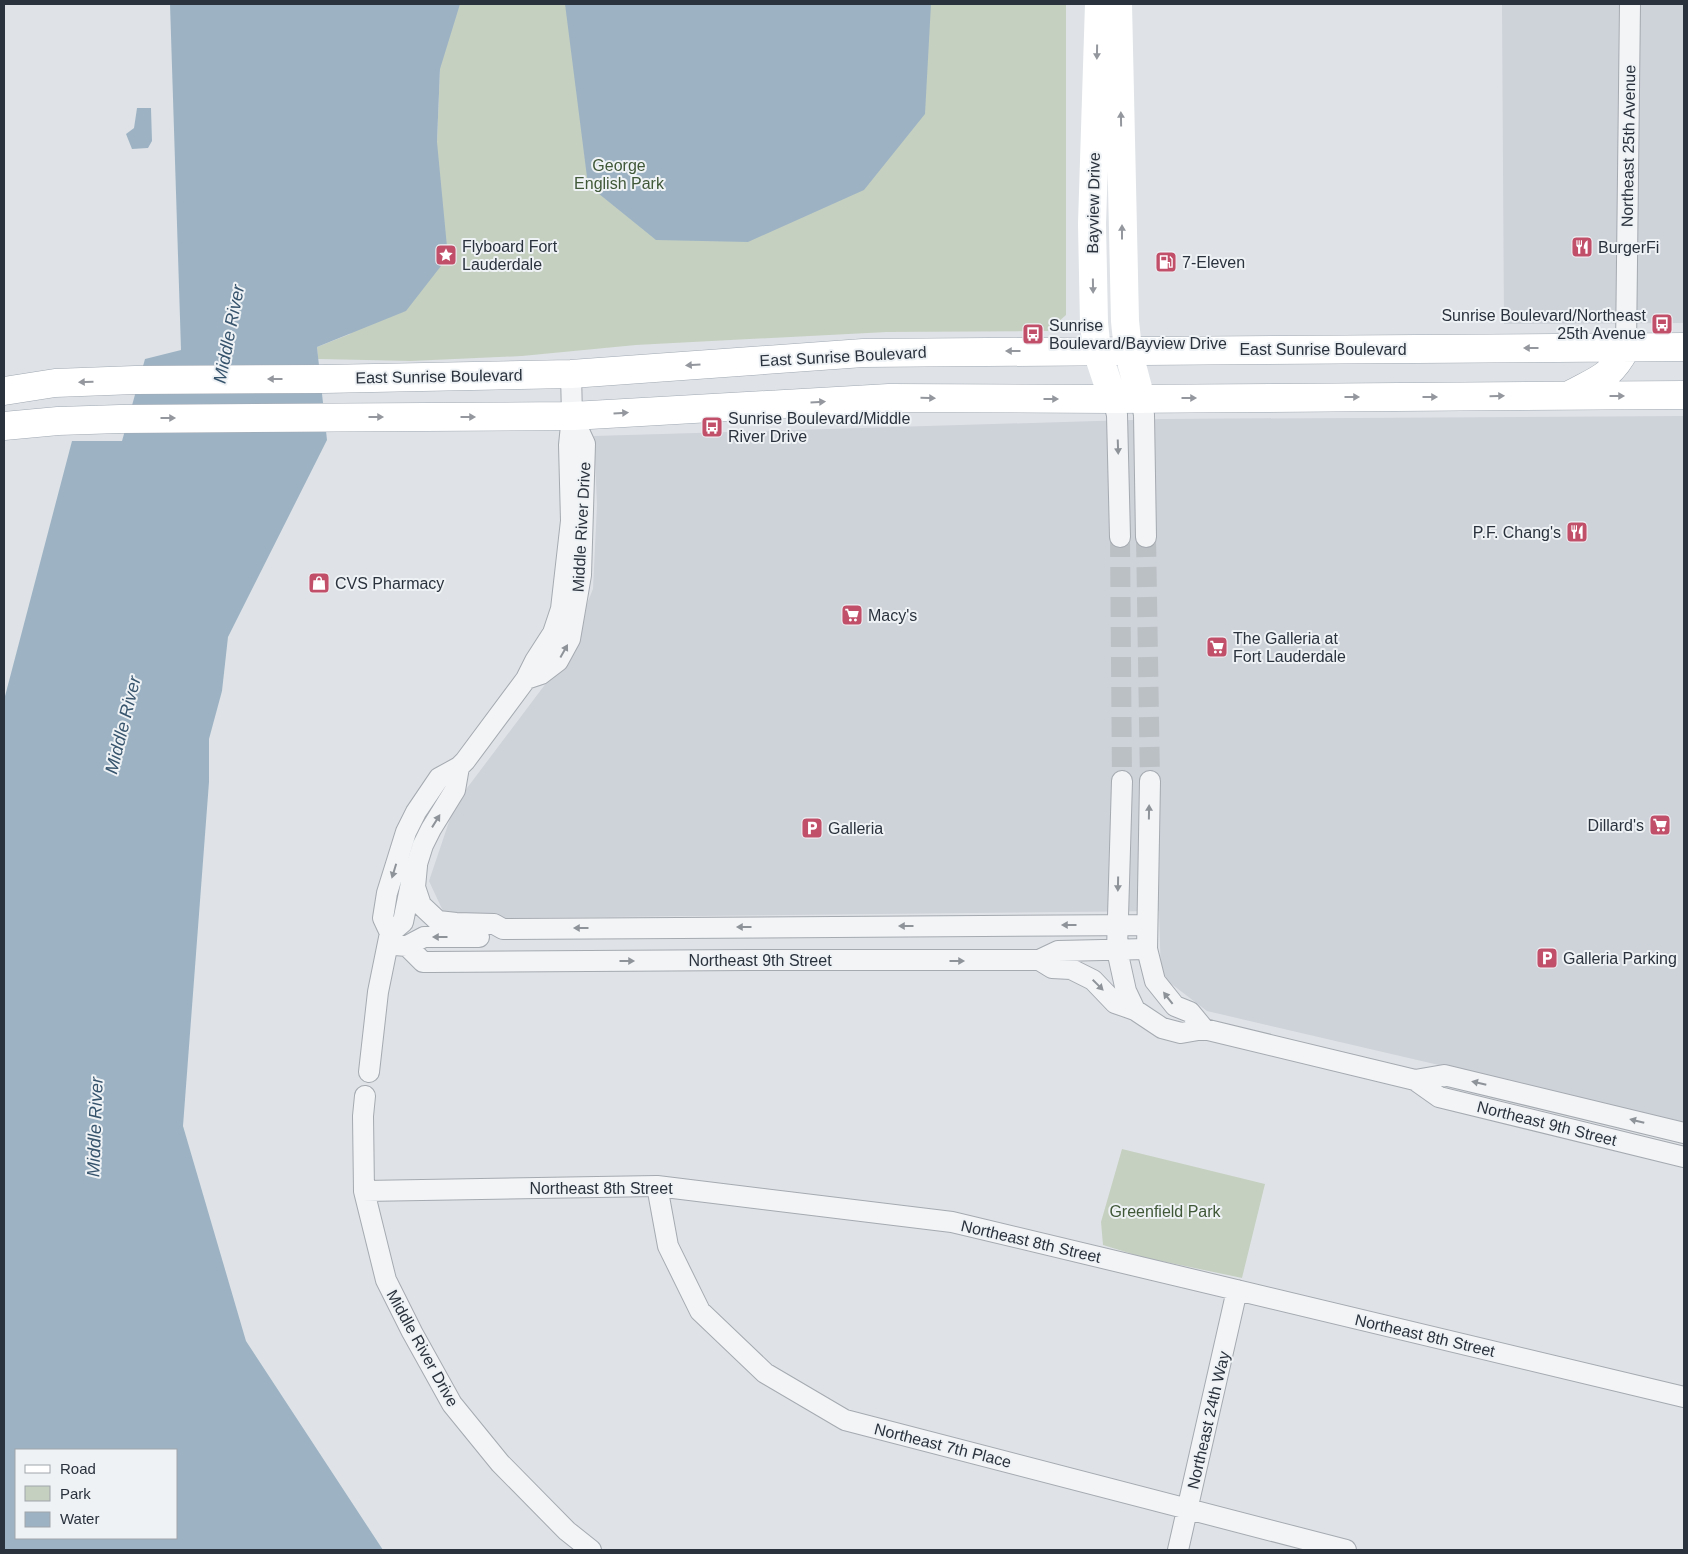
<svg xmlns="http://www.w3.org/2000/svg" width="1688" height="1554" font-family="Helvetica,sans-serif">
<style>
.built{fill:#ced2d9}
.green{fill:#c6d0c1}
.water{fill:#9db3c4;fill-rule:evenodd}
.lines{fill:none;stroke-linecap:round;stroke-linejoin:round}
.street-tunnel{stroke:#bbc0c5;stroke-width:20;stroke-dasharray:20 10;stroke-linecap:butt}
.street-casing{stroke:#a5aab1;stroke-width:22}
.primary-casing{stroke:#a0a8b2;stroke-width:29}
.street{stroke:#f2f4f6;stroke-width:20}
.secondary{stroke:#fff;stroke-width:28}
.primary{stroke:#fff;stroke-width:28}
.oneway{fill:#94989e}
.oneway2{fill:#8e939a}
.labels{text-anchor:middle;stroke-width:4;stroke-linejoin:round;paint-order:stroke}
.street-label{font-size:16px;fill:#2a323d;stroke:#eff2f5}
.park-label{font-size:16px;fill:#405838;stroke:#eff2f5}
.poi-label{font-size:16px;fill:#2a323d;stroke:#eff2f5;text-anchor:start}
.water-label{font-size:18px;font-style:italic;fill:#37546d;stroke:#eff2f5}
</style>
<rect width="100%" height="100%" fill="#dfe3e7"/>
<!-- built -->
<path class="built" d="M1502 4H1684V323L1504 324Z
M1684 416V1122L1207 1011 1161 976 1159 911 501 918 443 911 429 881 455 804 565 658 593 589 597 505 594 436 1163 419Z"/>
<!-- green -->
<path class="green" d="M431 4H1066V315L1048 331 887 332 636 345 522 356 411 361 318 359 317 347 350 334 437 142 440 69Z
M1122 1149 1265 1184 1242 1278 1142 1257 1103 1245 1101 1222Z"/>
<!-- water -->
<path class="water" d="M170 4H460L440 69 437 142 448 257 406 311 317 347 327 440 228 637 222 691 209 739V782L183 1126 246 1341 383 1550H4V700L72 441H122L145 359 181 350ZM16 1450H176V1538H16Z
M565 4H931L925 114 864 190 748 242 656 240 588 185Z
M137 108H151L152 141 148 148 132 149 126 134 134 128Z"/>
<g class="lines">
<!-- street-tunnel -->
<path class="street-tunnel" d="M1120 537 1122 781
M1146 537 1150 781"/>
<!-- street casing -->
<g class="street-casing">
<path id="street" d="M1626 348 1630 4
M1113 399 1117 415 1120 537
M1141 399 1144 415 1146 537
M526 679 541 674 558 661 570 639 581 575 585 444 572 416
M1122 781 1117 950 1126 991 1135 1010 1162 1028 1181 1033 1204 1029 1415 1080 1439 1097 1684 1157
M1150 781 1147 949 1155 981 1175 1006 1190 1012 1204 1029
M417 866 415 887 421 905 438 921 456 923 494 924 503 929 1147 925
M390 933 403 922 411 883 423 845 431 829 455 790 459 767
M395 945 407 946 424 937H479
M407 946 423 962H430L750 960H1039L1058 951 1147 949
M1039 960 1052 968 1071 969 1093 980 1115 1003 1135 1010
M369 1072 378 992 390 933 383 918 387 893 406 832 416 812 439 778 459 767 465 761 526 679 535 661 553 633 561 609 571 521 569 445 572 416 571 374
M1415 1080 1444 1075 1684 1133
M365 1096 363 1116 364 1191 386 1280 412 1332 452 1404 500 1463 567 1531 591 1550
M657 1186 668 1246 700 1311 765 1373 845 1420 1346 1550
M364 1191 657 1186 952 1222 1684 1397
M1178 1550 1237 1290"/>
</g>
<!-- primary casing -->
<g class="primary-casing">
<path id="primary" d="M4 391 55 383 135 380 324 379 571 374 863 353 1684 347
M1571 394C1599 379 1611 377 1626 348
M4 426 58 421 120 419 572 416 889 398 1113 399 1684 395"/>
</g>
<!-- street -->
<use href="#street" class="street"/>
<!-- secondary -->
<path class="secondary" d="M1099 4 1092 224 1094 323 1097 351 1113 399
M1118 4 1125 321 1128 350 1141 399"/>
<!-- primary -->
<use href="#primary" class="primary"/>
</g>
<!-- one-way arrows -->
<defs><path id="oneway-solid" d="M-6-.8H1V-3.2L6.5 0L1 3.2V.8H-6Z" transform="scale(1.25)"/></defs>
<g class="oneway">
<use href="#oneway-solid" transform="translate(1097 52) rotate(91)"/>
<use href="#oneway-solid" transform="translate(1121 119) rotate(-91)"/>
<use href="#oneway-solid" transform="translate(1122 232) rotate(-90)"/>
<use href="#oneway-solid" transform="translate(1093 286) rotate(89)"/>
<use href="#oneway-solid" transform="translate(1531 348) rotate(180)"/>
<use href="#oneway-solid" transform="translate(1013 351) rotate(180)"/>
<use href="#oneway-solid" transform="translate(693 365) rotate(176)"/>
<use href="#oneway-solid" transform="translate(275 379) rotate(180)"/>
<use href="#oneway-solid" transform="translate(86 382) rotate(178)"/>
<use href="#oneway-solid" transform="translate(1497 396) rotate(-1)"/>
<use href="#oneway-solid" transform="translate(1617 396)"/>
<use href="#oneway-solid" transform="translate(1352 397)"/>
<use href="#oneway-solid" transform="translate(1430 397)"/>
<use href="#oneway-solid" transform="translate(928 398) rotate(1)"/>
<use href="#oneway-solid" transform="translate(1189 398)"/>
<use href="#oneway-solid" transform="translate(1051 399)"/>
<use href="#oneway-solid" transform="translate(818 402) rotate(-3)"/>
<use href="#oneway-solid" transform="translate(621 413) rotate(-3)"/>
<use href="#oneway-solid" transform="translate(376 417)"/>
<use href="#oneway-solid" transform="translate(468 417)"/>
<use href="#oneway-solid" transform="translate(168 418)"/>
</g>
<g class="oneway2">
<use href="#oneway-solid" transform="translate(1118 447) rotate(88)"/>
<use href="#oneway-solid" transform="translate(564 651) rotate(-61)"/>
<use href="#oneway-solid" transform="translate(1149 812) rotate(-89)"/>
<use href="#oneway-solid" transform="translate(436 821) rotate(-58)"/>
<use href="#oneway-solid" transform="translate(394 871) rotate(107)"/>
<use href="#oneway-solid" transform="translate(1118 884) rotate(91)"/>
<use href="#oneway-solid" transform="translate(1069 925) rotate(180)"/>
<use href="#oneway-solid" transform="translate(906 926) rotate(180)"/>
<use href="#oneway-solid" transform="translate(744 927) rotate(180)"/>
<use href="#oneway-solid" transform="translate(581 928) rotate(180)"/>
<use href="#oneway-solid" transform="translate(440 937) rotate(180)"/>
<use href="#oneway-solid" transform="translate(627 961)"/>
<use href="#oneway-solid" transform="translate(957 961)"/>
<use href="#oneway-solid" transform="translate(1098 985) rotate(45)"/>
<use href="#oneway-solid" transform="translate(1168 998) rotate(-128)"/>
<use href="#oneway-solid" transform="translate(1479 1083) rotate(-167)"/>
<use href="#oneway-solid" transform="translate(1637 1121) rotate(-166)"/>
</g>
<!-- icons -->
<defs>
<g id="restaurant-square" transform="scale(1.125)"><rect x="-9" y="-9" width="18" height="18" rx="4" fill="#c24f69" stroke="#eff2f5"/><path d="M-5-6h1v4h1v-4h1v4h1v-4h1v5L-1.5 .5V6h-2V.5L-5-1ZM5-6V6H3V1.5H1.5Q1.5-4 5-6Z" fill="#fff"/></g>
<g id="sight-square" transform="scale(1.125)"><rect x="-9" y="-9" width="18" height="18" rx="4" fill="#c24f69" stroke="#eff2f5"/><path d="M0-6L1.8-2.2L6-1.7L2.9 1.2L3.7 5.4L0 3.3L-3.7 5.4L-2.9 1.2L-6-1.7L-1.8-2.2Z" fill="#fff"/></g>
<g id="fuel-square" transform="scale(1.125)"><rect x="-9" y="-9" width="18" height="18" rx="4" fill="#c24f69" stroke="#eff2f5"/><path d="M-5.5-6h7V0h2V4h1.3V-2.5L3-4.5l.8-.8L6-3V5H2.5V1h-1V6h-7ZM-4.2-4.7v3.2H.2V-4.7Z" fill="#fff"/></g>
<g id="bus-square" transform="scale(1.125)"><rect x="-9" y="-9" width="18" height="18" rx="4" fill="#c24f69" stroke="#eff2f5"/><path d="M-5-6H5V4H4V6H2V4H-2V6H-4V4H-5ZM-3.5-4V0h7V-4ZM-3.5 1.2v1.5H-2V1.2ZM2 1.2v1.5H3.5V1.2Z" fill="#fff"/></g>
<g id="shop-square" transform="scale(1.125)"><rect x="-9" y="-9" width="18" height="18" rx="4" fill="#c24f69" stroke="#eff2f5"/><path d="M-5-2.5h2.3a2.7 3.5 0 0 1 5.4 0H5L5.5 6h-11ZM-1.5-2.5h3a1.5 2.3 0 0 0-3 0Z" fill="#fff"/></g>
<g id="supermarket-square" transform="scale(1.125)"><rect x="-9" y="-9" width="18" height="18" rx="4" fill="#c24f69" stroke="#eff2f5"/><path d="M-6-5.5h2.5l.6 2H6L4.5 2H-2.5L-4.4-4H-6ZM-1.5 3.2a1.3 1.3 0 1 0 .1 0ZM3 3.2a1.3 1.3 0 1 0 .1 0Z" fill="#fff"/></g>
<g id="parking-square" transform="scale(1.125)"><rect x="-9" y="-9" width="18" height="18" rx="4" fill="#c24f69" stroke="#eff2f5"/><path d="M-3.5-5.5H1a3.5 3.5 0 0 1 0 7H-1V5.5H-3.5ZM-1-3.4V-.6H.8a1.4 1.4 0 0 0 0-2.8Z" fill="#fff"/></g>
</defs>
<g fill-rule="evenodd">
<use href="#restaurant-square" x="1582" y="247"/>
<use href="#sight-square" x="446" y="255"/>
<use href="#fuel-square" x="1166" y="262"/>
<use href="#bus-square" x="1662" y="324"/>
<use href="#bus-square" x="1033" y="334"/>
<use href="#bus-square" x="712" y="427"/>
<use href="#restaurant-square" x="1577" y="532"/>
<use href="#shop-square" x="319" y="583"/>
<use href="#supermarket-square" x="852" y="615"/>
<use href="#supermarket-square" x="1217" y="647"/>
<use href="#supermarket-square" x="1660" y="825"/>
<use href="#parking-square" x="812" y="828"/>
<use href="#parking-square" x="1547" y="958"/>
</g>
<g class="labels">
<!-- street labels -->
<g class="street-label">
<text transform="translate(1628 146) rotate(-89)" y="6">Northeast 25th Avenue</text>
<text transform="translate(1093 203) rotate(-89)" y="6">Bayview Drive</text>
<text x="1323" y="355">East Sunrise Boulevard</text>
<text transform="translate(843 356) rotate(-3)" y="6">East Sunrise Boulevard</text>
<text transform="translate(439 376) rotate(-1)" y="6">East Sunrise Boulevard</text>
<text transform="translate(581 527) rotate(-87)" y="6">Middle River Drive</text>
<text x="760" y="966">Northeast 9th Street</text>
<text transform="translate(1547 1123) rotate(14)" y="6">Northeast 9th Street</text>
<text x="601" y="1194">Northeast 8th Street</text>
<text transform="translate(1031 1241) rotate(13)" y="6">Northeast 8th Street</text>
<text transform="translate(1425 1335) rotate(13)" y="6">Northeast 8th Street</text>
<text transform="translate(423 1348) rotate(61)" y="6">Middle River Drive</text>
<text transform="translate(1208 1420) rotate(-77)" y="6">Northeast 24th Way</text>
<text transform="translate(943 1445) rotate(14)" y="6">Northeast 7th Place</text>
</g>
<!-- park labels -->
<g class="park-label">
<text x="619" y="171">George<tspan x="619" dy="18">English Park</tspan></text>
<text x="1165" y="1217">Greenfield Park</text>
</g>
<!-- poi labels -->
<g class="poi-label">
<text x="462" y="252">Flyboard Fort<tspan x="462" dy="18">Lauderdale</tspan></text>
<text x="1598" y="253">BurgerFi</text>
<text x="1182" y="268">7-Eleven</text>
<text x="1646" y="321" text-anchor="end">Sunrise Boulevard/Northeast<tspan x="1646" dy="18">25th Avenue</tspan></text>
<text x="1049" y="331">Sunrise<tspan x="1049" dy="18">Boulevard/Bayview Drive</tspan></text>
<text x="728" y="424">Sunrise Boulevard/Middle<tspan x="728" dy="18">River Drive</tspan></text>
<text x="1561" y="538" text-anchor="end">P.F. Chang's</text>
<text x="335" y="589">CVS Pharmacy</text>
<text x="868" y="621">Macy's</text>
<text x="1233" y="644">The Galleria at<tspan x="1233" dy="18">Fort Lauderdale</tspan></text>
<text x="1644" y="831" text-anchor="end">Dillard's</text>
<text x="828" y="834">Galleria</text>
<text x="1563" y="964">Galleria Parking</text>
</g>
<!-- water labels -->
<g class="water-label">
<text transform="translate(229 334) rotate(-79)" y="6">Middle River</text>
<text transform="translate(123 725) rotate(-76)" y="6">Middle River</text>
<text transform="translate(95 1127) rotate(-88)" y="6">Middle River</text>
</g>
</g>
<!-- border -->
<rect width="1688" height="1554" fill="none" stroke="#2a323d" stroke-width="10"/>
<!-- legend -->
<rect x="15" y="1449" width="162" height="90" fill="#eff2f5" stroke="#a0a5ab"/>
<rect x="25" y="1465" width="25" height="8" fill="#ffffff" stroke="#a0a5ab"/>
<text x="60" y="1474" font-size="15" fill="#2a323d">Road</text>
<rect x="25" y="1486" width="25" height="15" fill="#c6d0c1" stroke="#a0a5ab"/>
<text x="60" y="1499" font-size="15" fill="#2a323d">Park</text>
<rect x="25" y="1512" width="25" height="15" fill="#9db3c4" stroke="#a0a5ab"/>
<text x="60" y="1524" font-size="15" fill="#2a323d">Water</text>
</svg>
